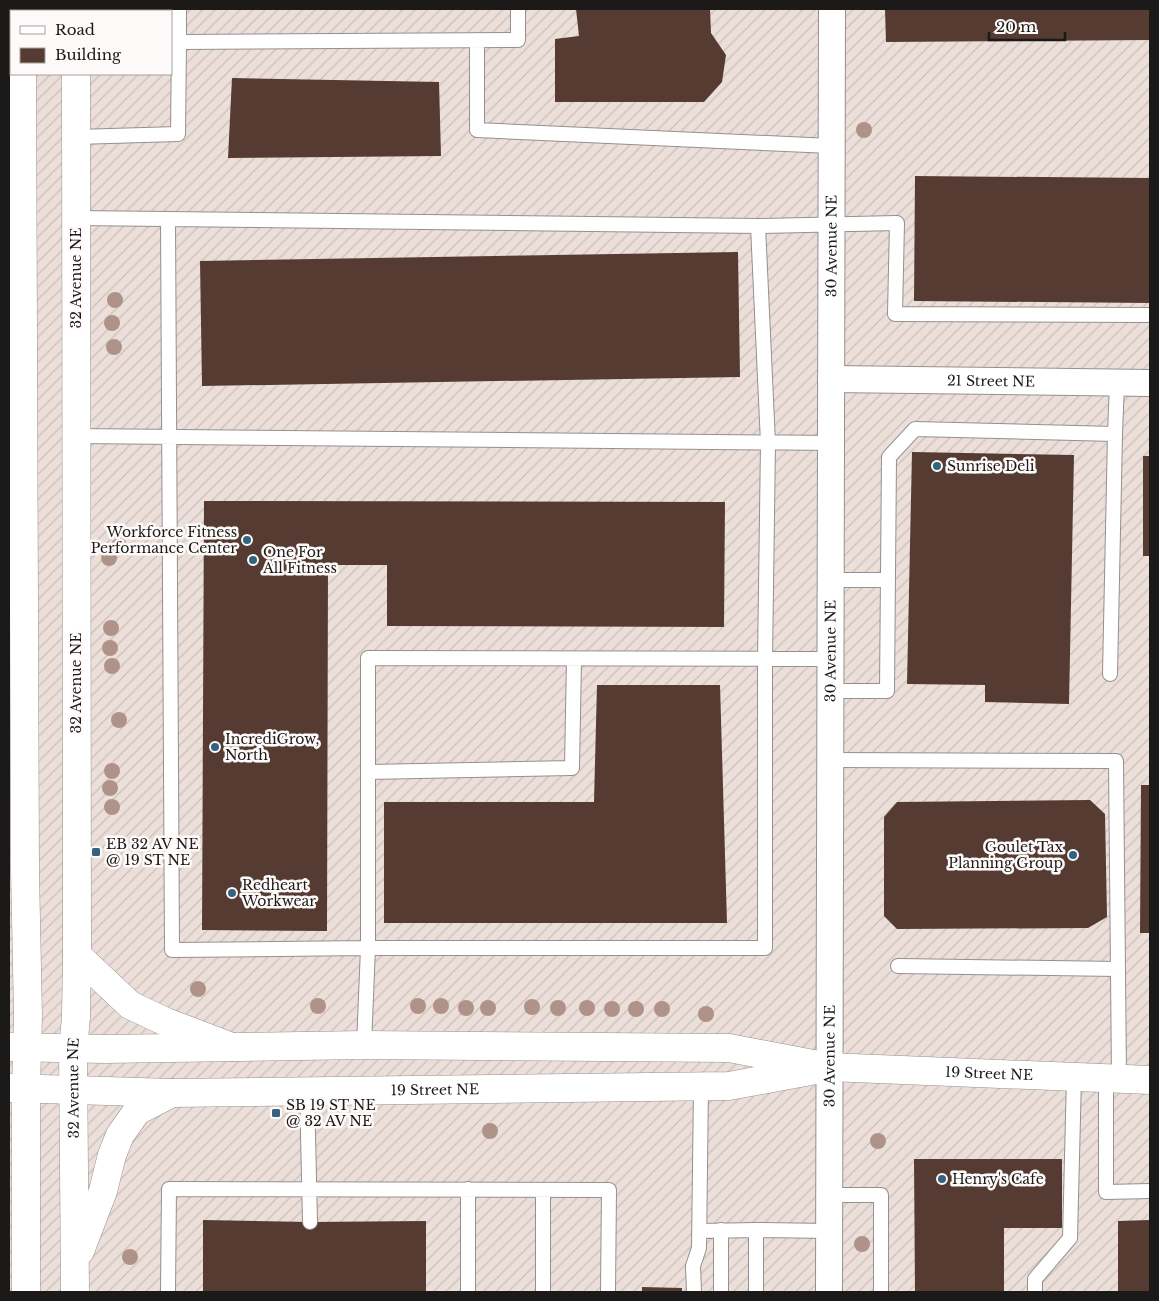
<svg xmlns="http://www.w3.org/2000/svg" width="1159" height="1301" font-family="'Libre Baskerville',serif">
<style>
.industrial{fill:url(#industrial-furrows);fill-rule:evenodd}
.building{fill:#553b31}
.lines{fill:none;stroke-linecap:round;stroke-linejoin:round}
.service-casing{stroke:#95908f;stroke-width:16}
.minor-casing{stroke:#95908f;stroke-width:28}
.tertiary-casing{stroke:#95908f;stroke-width:29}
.secondary-casing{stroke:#95908f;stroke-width:29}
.service{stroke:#fff;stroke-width:14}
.minor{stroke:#fff;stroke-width:26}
.tertiary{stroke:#fff;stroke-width:28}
.secondary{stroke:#fff;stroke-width:28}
.tree{fill:#af9389}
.poi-dot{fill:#326482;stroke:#fefaf9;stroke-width:2}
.labels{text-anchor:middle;stroke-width:5;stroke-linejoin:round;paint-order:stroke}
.street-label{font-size:14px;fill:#1b1a19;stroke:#fefaf9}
.poi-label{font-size:14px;fill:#1b1a19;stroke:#fefaf9;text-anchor:start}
</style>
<defs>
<pattern id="industrial-furrows" width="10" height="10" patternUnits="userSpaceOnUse" patternTransform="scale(1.25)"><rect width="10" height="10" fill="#ecdfda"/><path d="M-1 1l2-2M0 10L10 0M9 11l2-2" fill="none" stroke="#cabfba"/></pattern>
</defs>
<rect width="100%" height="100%" fill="#f2edeb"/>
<!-- industrial -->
<path class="industrial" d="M9 9H1150V1292H9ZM11 11H171V74H11Z"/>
<!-- building -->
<path class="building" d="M576 9H710L711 33 726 55 722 82 704 102H555V39L579 36Z
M885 9H1150V40L886 42Z
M232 78 439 82 441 156 228 158Z
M915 176 1150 178V303L914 301Z
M738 252 740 377 202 386 200 261Z
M912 452 1074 455 1069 704 985 702V685L907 684Z
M1143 456H1150V556H1143Z
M204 501 725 502 724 627 387 626V565H328L327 931 202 930Z
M597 685H720L727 923H384V802H594Z
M1141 785H1150V933H1140Z
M1090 800 1105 814 1107 917 1088 928 897 929 884 916V817L897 802Z
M914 1159H1062V1228H1004V1292H915Z
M203 1220 310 1222 426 1221V1292H203Z
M1150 1220V1292H1118V1221Z
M642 1287 682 1288V1292H642Z"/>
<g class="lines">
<!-- service casing -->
<g class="service-casing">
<path id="service" d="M179 9V42L518 40V9
M477 40V130L831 146
M76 137 178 134 179 42
M76 218 758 226 897 223 895 314 1150 315
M168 220 172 950 368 948H765V659L768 443 758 226
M76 436 831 443
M831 580H888
M1110 674 1115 434
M830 691H887L889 457 915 429 1115 434 1117 382
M830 760 1116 761 1119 1078
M368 772 572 768 574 659
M898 966 1118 969
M364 1045 368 948V658L830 659
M1106 1078V1192L1150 1191
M307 1091 310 1222
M543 1190V1292
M829 1195H881V1292
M721 1230V1292
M699 1231 756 1230
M168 1292 169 1189 609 1190 608 1292
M468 1292V1189
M694 1292 693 1266 699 1248 701 1087
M756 1292V1230L829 1231
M1035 1292V1279L1070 1238 1074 1077"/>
</g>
<!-- minor casing -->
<g class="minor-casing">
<g id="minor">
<path id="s1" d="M831 379 1150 383"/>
<path id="s2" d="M829 1292 832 9"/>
</g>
</g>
<!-- tertiary casing -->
<g class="tertiary-casing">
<g id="tertiary">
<path id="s3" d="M9 1047 105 1049 364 1045 729 1048 829 1067 1150 1080"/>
<path id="s4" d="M9 1088 172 1093 729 1086 816 1070"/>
</g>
</g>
<!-- secondary casing -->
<g class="secondary-casing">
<g id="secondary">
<path d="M22 9V11"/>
<path d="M76 11V9"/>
<path d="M22 74 25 871 28 1016 26 1089V1292"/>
<path d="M77 955 130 1005 166 1022 232 1047"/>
<path d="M80 1251 103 1191 112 1155 120 1135 137 1111 172 1093"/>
<path id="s5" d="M75 1292 73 1049 76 1017 77 955 76 74"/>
</g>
</g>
<!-- service -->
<use href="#service" class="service"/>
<!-- minor -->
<use href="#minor" class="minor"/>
<!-- tertiary -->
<use href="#tertiary" class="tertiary"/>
<!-- secondary -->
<use href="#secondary" class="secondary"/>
</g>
<!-- trees -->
<g class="tree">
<circle cx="864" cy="130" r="8"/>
<circle cx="115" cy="300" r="8"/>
<circle cx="112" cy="323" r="8"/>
<circle cx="114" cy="347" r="8"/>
<circle cx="119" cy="546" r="8"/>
<circle cx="109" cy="558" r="8"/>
<circle cx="111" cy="628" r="8"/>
<circle cx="110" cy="648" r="8"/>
<circle cx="112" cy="666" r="8"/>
<circle cx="119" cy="720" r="8"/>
<circle cx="112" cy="771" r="8"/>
<circle cx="110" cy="788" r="8"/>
<circle cx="112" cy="807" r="8"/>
<circle cx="198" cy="989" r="8"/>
<circle cx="318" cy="1006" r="8"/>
<circle cx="418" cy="1006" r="8"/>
<circle cx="441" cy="1006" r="8"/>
<circle cx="532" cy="1007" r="8"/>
<circle cx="466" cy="1008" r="8"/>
<circle cx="488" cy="1008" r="8"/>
<circle cx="558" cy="1008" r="8"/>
<circle cx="587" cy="1008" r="8"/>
<circle cx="612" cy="1009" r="8"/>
<circle cx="636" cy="1009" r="8"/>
<circle cx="662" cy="1009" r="8"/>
<circle cx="706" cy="1014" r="8"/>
<circle cx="490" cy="1131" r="8"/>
<circle cx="878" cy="1141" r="8"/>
<circle cx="862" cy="1244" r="8"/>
<circle cx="130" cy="1257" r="8"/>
</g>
<!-- markers -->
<g class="poi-dot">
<circle cx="937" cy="466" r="5"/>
<circle cx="247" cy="540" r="5"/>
<circle cx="253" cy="560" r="5"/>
<circle cx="215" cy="747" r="5"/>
<rect x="91" y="847" width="10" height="10" rx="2.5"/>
<circle cx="1073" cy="855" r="5"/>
<circle cx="232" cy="893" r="5"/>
<rect x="271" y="1108" width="10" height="10" rx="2.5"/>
<circle cx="942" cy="1179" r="5"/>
</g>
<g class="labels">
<!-- street labels -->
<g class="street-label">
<text dy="5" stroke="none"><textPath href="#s2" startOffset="1046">30 Avenue NE</textPath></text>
<text transform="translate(76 278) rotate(-90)" y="5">32 Avenue NE</text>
<text dy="5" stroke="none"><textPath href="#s1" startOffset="160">21 Street NE</textPath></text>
<text dy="5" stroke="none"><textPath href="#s2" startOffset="641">30 Avenue NE</textPath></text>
<text transform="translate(76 683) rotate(-90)" y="5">32 Avenue NE</text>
<text dy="5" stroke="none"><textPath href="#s2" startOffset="236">30 Avenue NE</textPath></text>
<text dy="5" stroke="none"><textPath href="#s3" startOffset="982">19 Street NE</textPath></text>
<text dy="5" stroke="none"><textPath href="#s5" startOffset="204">32 Avenue NE</textPath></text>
<text dy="5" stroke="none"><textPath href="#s4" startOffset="426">19 Street NE</textPath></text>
</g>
<!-- poi labels -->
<g class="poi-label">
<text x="947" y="471">Sunrise Deli</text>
<text x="237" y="537" text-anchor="end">Workforce Fitness<tspan x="237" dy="16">Performance Center</tspan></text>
<text x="263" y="557">One For<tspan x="263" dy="16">All Fitness</tspan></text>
<text x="225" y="744">IncrediGrow,<tspan x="225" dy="16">North</tspan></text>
<text x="106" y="849">EB 32 AV NE<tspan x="106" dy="16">@ 19 ST NE</tspan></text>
<text x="1063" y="852" text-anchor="end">Goulet Tax<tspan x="1063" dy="16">Planning Group</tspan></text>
<text x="242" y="890">Redheart<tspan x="242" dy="16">Workwear</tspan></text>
<text x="286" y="1110">SB 19 ST NE<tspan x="286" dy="16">@ 32 AV NE</tspan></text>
<text x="952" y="1184">Henry's Cafe</text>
</g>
</g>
<!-- border -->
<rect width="1159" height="1301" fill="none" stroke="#1b1a19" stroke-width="20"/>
<!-- legend -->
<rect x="10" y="10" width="162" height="65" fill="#fefaf9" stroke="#a3a09f"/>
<rect x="20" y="26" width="25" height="8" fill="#ffffff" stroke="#a3a09f"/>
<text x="55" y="35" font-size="15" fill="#1b1a19">Road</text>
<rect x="20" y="48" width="25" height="15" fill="#553b31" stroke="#a3a09f"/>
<text x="55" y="60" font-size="15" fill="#1b1a19">Building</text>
<!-- scale -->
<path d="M989 32v8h76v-8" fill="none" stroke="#1b1a19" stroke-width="2.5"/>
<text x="996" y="32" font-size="15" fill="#1b1a19" stroke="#fefaf9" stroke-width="4" paint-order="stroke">20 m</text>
</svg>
